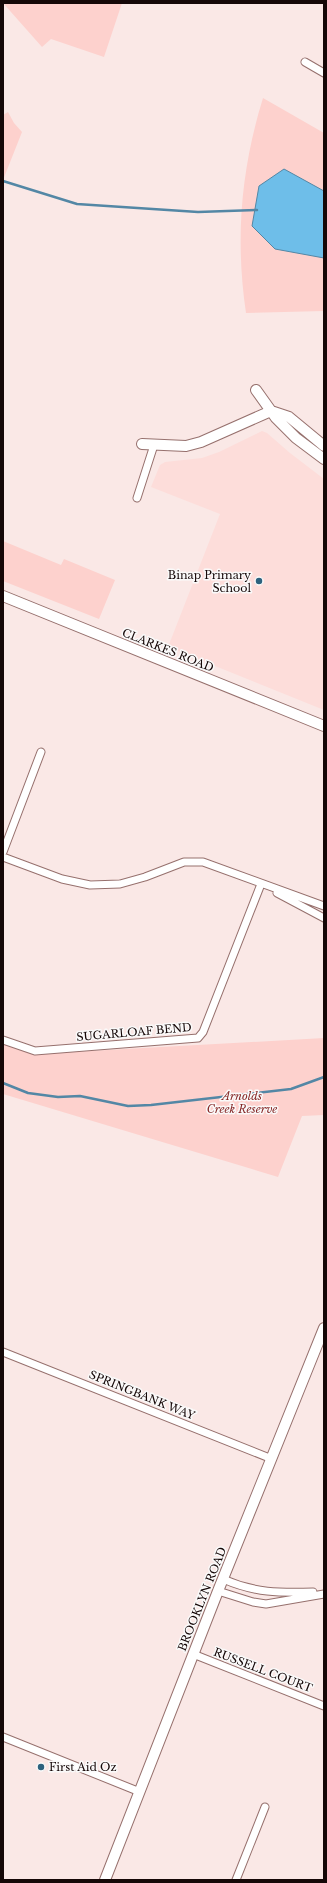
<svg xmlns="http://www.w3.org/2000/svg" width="327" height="1883" font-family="'Libre Baskerville',serif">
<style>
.built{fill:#fdddda}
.green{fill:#fdd1cd}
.water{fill:#6ebee9;stroke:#5387a5}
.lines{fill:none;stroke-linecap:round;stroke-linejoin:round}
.stream{stroke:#5387a5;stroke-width:2.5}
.street-casing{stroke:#96706d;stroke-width:9}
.secondary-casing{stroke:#96706d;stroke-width:12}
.street{stroke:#fff;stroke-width:7}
.secondary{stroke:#fff;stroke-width:10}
.poi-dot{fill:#2d627e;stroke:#fafafa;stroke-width:1.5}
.labels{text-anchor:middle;stroke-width:3;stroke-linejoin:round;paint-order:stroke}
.poi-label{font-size:11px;fill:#150707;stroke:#fafafa;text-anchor:end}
.street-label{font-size:11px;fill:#150707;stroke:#fafafa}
.park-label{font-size:11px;font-style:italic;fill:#852625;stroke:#fafafa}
</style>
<rect width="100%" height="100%" fill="#fae8e6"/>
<!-- built -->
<path class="built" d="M262 431 267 433 290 453 324 479V710L168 647 220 514 151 487 160 465 165 462 202 458 219 452Z"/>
<!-- green -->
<path class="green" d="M3 3H122L104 57 51 39 42 47Z
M263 98 324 133V311L246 313C235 239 241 169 263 98Z
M8 112 14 123 22 132 3 180V115Z
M3 541 61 565 64 559 115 580 99 619 3 581Z
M324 1038V1115L302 1116 278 1177 3 1094V1044L35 1054Z"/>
<!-- water -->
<path class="water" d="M284 169 324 191V258L275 249 252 226 259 186Z"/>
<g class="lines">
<!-- stream -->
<path class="stream" d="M3 181 77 204 198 212 257 210
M3 1083 28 1093 58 1097 80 1096 128 1106 151 1105 291 1089 324 1077"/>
<!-- street casing -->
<g class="street-casing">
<path id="street" d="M305 62 324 73
M137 498 154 445
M3 852 41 752
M3 857 62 879 90 885 120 884 145 877 184 862H203L324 906
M277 893 324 918
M3 1040 35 1051 198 1038 203 1032 261 884
M3 1352 272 1459
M223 1579C255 1593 279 1593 313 1592
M218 1591 253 1602 266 1604 324 1594
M193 1654 324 1706
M3 1737 140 1792
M236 1880 265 1807"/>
</g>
<!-- secondary casing -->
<g class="secondary-casing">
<path id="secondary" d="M256 390 276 418 296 438 324 459
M271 411 289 417 324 446
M142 444 186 446 201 442 271 411
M3 596 324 726
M105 1880 218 1591 324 1328"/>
</g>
<!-- street -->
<use href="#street" class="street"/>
<!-- secondary -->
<use href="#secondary" class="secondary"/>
</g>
<!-- markers -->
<g class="poi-dot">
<circle cx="259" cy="581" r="4"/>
<circle cx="41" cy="1767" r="4"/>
</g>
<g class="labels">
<!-- poi labels -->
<g class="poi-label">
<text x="251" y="579">Binap Primary<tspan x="251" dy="13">School</tspan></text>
<text x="49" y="1771" text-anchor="start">First Aid Oz</text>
</g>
<!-- street labels -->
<g class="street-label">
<text transform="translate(168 650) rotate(22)" y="4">CLARKES ROAD</text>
<text transform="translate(134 1032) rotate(-5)" y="4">SUGARLOAF BEND</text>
<text transform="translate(142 1395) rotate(22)" y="4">SPRINGBANK WAY</text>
<text transform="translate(202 1599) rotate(-68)" y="4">BROOKLYN ROAD</text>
<text transform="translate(263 1670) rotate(21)" y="4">RUSSELL COURT</text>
</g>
<!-- park labels -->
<g class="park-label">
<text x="242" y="1100">Arnolds<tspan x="242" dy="13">Creek Reserve</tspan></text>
</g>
</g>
<!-- border -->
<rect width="327" height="1883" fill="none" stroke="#150707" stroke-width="8"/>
</svg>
